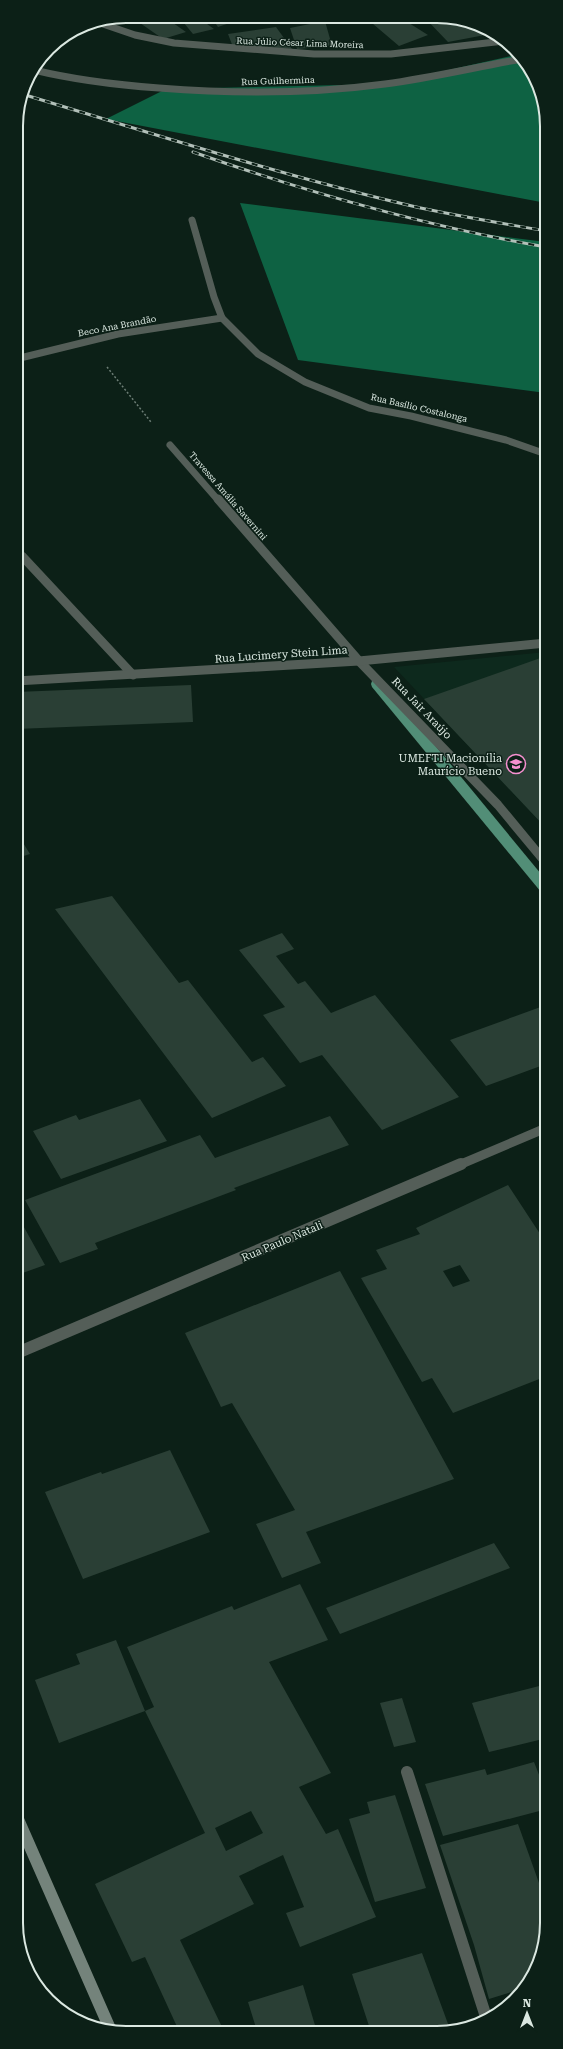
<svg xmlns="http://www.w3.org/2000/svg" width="563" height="2049" font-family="'Roboto Serif',serif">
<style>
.built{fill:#0d291d}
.forest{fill:#0e6243}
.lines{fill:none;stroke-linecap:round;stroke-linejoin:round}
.stream{fill:#528e77;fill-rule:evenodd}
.building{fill:#2a3f35;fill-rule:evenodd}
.path{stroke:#6c7d75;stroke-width:1.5;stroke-dasharray:2 2;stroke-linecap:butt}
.lane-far2{stroke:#545e58;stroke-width:7}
.lane-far1{stroke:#545e58;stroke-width:9}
.lane{stroke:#545e58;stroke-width:12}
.street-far2{stroke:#545e58;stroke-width:7}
.street-far1{stroke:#545e58;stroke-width:9}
.street{stroke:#545e58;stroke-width:12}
.secondary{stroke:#74837b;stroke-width:12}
.rail-casing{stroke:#b2c0b9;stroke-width:3}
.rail{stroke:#0c2017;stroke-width:2;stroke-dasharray:6;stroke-linecap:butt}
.labels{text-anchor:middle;stroke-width:3;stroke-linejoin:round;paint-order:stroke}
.far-street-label{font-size:9px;fill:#dbe8e1;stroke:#0c2017}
.street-label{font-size:11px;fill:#dbe8e1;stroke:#0c2017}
.poi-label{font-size:11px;fill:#dbe8e1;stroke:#0c2017;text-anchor:end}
.rim{fill:none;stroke:#dbe8e1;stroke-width:2}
</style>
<rect width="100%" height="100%" fill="#0c2017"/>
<!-- built -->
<path class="built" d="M546 652V828L394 667Z"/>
<!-- forest -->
<path class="forest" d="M520 54 546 112V203L106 119 166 89 386 84Z
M240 203 546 242V393L298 360Z"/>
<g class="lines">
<!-- stream -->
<path class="stream" d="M377 680 382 681 546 880V894L541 892 372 687 371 684 372 681Z"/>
</g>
<!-- building -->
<path class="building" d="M181 16H196L214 29 193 34 179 17Z
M211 17H247L218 27Z
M166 18 186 32 163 39 140 23Z
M366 18H401L428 35 399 46Z
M425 18H458L470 22 485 35 448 42Z
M325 21 332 46 297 49 290 28Z
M276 27 292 49 233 47 228 34Z
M486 28 492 31 502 39 497 40Z
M546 656V828L424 699Z
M191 685 193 722 16 729V692Z
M17 833 30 854 17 858Z
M112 896 179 983 188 980 252 1062 263 1057 286 1086 212 1118 55 909Z
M282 933 294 949 276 956 298 984 305 981 331 1013 375 995 459 1097 382 1130 322 1055 300 1063 263 1015 285 1007 239 950Z
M546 1005V1064L486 1086 450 1040Z
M140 1099 167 1141 61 1179 33 1131 76 1115 79 1120Z
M330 1116 349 1145 234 1188 236 1190 95 1243 98 1249 60 1263 25 1200 200 1135 215 1158Z
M508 1185 546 1243 547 1376 453 1413 432 1378 422 1382 361 1278 387 1269 376 1250 420 1234 416 1228ZM460 1265 470 1281 453 1287 443 1271Z
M20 1220 45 1265 17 1275V1221Z
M340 1271 454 1479 306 1532 321 1563 282 1578 256 1524 295 1510 232 1403 221 1407 185 1333Z
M170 1450 210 1532 83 1579 45 1492 101 1472 102 1474Z
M494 1543 510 1568 340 1634 326 1608Z
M300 1584 328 1640 269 1662 331 1773 299 1787 326 1834 338 1829 376 1917 300 1947 286 1913 304 1907 283 1855 239 1876 254 1904 180 1940 224 2031H179L145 1957 132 1962 95 1884 205 1833 145 1711 154 1707 127 1647 232 1606 234 1610ZM251 1811 263 1833 226 1851 215 1828Z
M116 1640 145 1711 59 1743 35 1680 80 1664 76 1654Z
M547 1684V1738L489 1752 472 1703Z
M402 1698 416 1742 394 1747 380 1703Z
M534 1762 547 1795V1809L443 1836 425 1784 485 1769 487 1775Z
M395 1795 426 1888 375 1902 349 1819 370 1813 367 1802Z
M518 1824 539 1883 547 1881V1930L539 1965 524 1988 489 1999 474 1945 440 1845Z
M422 1953 451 2032H371L352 1974Z
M303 1985 317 2032 257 2031 248 2002Z"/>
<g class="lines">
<!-- path -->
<path class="path" d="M107 367 151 422"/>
<!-- lane-far2 -->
<path class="lane-far2" d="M34 70C75 80 117 85 159 88 235 94 310 94 385 84 431 78 476 67 522 59
M16 359 118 334 222 318"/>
<!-- lane-far1 -->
<path class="lane-far1" d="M22 556 133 675
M359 661 498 805 546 863"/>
<!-- lane -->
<path class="lane" d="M407 1772 487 2020"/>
<!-- street-far2 -->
<path class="street-far2" d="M97 22 135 35 174 43 314 54H391L504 41
M192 220 214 297 222 318 258 354 305 382 369 408 411 416 506 440 546 454
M170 445 218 500"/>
<!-- street-far1 -->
<path class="street-far1" d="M218 499 359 661
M16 681 359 661 546 643
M459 1165 546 1128"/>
<!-- street -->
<path class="street" d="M17 1353 461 1164"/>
<!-- secondary -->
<path class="secondary" d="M17 1817 111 2031"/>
<!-- rail casing -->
<g class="rail-casing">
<path id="rail" d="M22 94C151 133 280 175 412 206 456 216 501 223 546 231
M193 152C309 193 425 226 546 247"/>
</g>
<!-- rail -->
<use href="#rail" class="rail"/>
</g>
<!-- icons -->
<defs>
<g id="school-ring" transform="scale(1)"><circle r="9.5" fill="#0c2017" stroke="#f690d0" stroke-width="1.5"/><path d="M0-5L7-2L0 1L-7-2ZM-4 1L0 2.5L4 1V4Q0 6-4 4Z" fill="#f690d0"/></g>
</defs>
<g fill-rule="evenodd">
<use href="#school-ring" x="516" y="764"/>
</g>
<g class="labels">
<!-- far-street labels -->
<g class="far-street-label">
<text transform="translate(300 43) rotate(2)" y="3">Rua Júlio César Lima Moreira</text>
<text transform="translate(278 81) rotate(-2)" y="3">Rua Guilhermina</text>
<text transform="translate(117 326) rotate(-11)" y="3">Beco Ana Brandão</text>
<text transform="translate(419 408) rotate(13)" y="3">Rua Basílio Costalonga</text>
<text transform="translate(228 496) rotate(49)" y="3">Travessa Amália Savernini</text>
</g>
<!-- street labels -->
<g class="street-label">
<text transform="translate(281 654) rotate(-4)" y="4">Rua Lucimery Stein Lima</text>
<text transform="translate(422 708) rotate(46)" y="4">Rua Jair Araújo</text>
<text transform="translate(282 1241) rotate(-23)" y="4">Rua Paulo Natali</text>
</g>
<!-- poi labels -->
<g class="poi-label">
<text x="502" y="762">UMEFTI Macionília<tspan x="502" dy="13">Maurício Bueno</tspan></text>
</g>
</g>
<!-- crop -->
<path d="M0 0H563V2049H0ZM126 23H437A103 103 0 0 1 540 126V1923A103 103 0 0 1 437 2026H126A103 103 0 0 1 23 1923V126A103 103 0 0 1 126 23Z" fill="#0c2017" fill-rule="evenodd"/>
<path class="rim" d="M126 23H437A103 103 0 0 1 540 126V1923A103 103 0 0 1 437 2026H126A103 103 0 0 1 23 1923V126A103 103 0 0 1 126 23Z"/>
<!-- north arrow -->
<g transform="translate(527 2013)" stroke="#0c2017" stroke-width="3" paint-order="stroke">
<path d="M0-3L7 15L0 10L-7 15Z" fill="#dbe8e1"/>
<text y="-6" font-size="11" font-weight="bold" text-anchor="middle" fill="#dbe8e1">N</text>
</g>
</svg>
